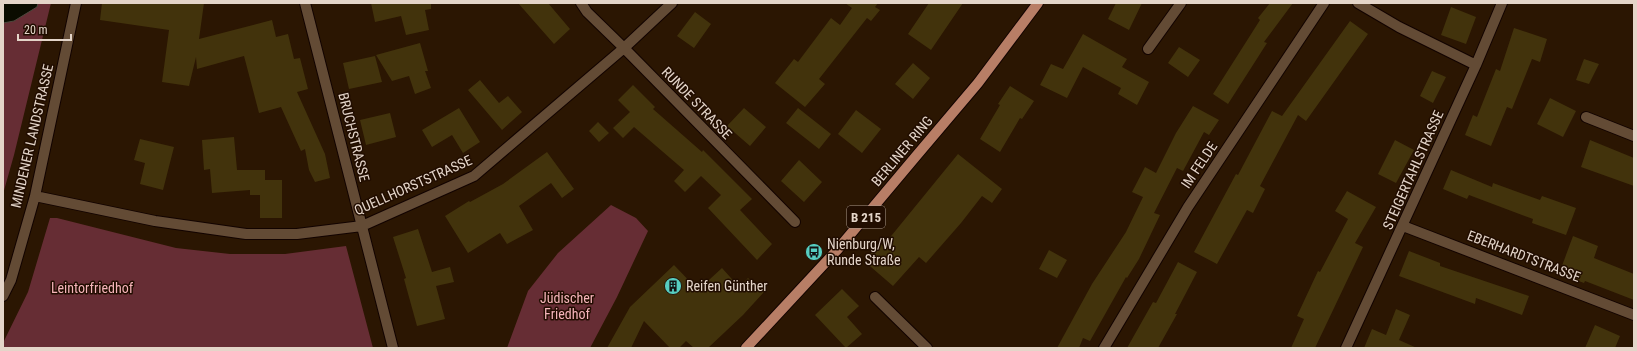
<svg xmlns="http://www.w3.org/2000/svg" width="1637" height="351" font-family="'Roboto Condensed',sans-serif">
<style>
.green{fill:#662d34}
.water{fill:#0b0c00;stroke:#4c483c}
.building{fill:#42330c}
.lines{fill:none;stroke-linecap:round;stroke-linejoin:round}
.minor-casing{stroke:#120300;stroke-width:12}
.primary-casing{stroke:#120300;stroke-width:12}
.minor{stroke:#634b35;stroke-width:10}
.primary{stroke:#b87e66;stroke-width:10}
.labels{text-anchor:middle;stroke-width:3;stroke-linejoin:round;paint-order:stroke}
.shield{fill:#210d00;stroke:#aa998d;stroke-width:1}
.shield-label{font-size:13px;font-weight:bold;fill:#e4d5c9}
.street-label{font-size:14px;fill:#e4d5c9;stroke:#210d00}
.poi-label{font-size:14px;fill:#e4d5c9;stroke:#210d00;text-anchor:start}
.park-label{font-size:14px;fill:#f6b5ba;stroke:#210d00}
</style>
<rect width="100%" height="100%" fill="#2b1602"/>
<!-- green -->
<path class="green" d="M3 3H51L14 155 3 194Z
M611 205 636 218 648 231 617 297 590 348H507L528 291 558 253Z
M50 218H57L176 248 230 254H285L346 246 373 348H3V343L28 292Z"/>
<!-- water -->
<path class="water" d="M3 3H38L37 7 14 21 3 23Z"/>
<!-- building -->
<path class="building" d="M102 3H204L199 39 272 20 276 37 288 34 294 59 300 58 308 89 297 92 325 154 330 178 315 182 309 170 305 149 301 151 281 107 259 113 244 56 197 69 196 57 189 86 162 82 169 30 100 20Z
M371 3H431V9L425 10 429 30 406 35 401 16 375 22Z
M518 3H548L570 29 554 44Z
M845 3H878L875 7 880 10 871 21 867 18 819 79 825 84 805 107 775 83 794 59 798 62 831 18 840 25 852 8Z
M929 3H963L931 50 908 34Z
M1116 3H1142L1129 30 1108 19Z
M1270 3H1293L1264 42 1267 43 1228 104 1213 94 1260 20 1258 18Z
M1451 7 1476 17 1466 44 1441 35Z
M695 12 711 24 694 48 677 36Z
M1350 21 1368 34 1306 121 1298 115 1260 186 1265 189 1253 213 1247 210 1217 264 1194 252 1236 174 1238 175 1272 111 1282 116Z
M1514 28 1547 39 1540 62 1532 59 1512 109 1507 107 1491 146 1465 135 1473 115 1477 117 1496 69 1500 71Z
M1083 34 1127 59 1122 67 1149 82 1137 105 1118 94 1121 88 1083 67 1067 98 1040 85 1051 64 1063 69Z
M420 43 428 71H425L431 88 415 94 409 76 392 81 376 55Z
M1179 47 1200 60 1188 77 1168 63Z
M375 56 382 82 349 89 343 63Z
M1584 59 1599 64 1589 84 1576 80Z
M913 63 930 78 913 99 895 84Z
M1432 71 1446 77 1433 103 1420 96Z
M480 80 499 103 508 96 522 112 502 130 468 90Z
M633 85 655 107 653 109 702 152 703 150 752 199 740 210 772 244 757 260 708 208 721 195 701 176 685 192 674 181 684 170 634 127 623 138 613 128 630 112 618 100Z
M1010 86 1034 101 1022 119 1020 118 1000 152 980 139 1000 105 998 104Z
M1550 98 1576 111 1563 137 1537 124Z
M1193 106 1219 120 1209 135 1204 132 1183 171 1177 168 1154 213 1160 215 1139 259 1127 278 1126 277 1090 341 1083 338 1079 348H1057L1092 284 1126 232 1143 197 1132 192 1145 167 1156 173 1176 133Z
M459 108 480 142 463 153 452 135 432 147 422 130Z
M744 108 766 127 750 146 727 126Z
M798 108 831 134 819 149 786 123Z
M856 110 881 129 862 153 838 134Z
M390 113 396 137 366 145 360 120Z
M598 122 609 133 599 142 589 131Z
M234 137 237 170H265V180H282V218H260V195H250V190L212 193 210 169 204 170 202 140Z
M140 139 174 147 163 190 140 184 145 163 134 160Z
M1395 140 1414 150 1396 183 1378 174Z
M1590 140 1634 158V186L1581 167Z
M547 152 574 189 562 198 551 183 519 206 533 230 507 244 500 233 468 253 445 216 469 201 470 202 503 184Z
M958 154 1002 189 992 203 982 196 961 223 926 263 919 257 893 286 864 261 880 243 883 246Z
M799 160 822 182 804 202 781 181Z
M1451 170 1492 187 1493 183 1540 200 1542 196 1576 208 1566 235 1532 223 1533 219 1469 195 1467 199 1443 189Z
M1347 191 1376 207 1355 243 1363 247 1315 348H1291L1304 319 1297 316 1318 271 1320 272 1348 219 1335 211Z
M418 229 432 272 450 267 454 282 436 286 445 319 417 326 404 279 406 278 393 237Z
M1573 236 1598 246 1594 258 1634 274V300L1585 281 1584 283 1559 274Z
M1049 250 1067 260 1057 278 1039 269Z
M1409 251 1440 263V266L1529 296 1522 315 1476 298 1475 304 1399 276Z
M1178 262 1197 272 1175 314H1177L1158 348H1127L1153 302 1156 303Z
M674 265 698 290 722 268 739 287 748 278 764 292 743 315 708 348H694L686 341 679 348H670L644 321 631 348H607L630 307Z
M842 289 859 306 847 317 862 334 846 348 815 315Z
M1396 309 1410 315 1399 340 1417 348H1364L1372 329 1386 335Z
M1595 325 1620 336 1615 348H1585Z"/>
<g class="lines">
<!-- minor casing -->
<g class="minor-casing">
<path id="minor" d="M305 3 393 348
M581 3 587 12 624 48 795 222
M1358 3 1399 27 1476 65
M1148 49 1181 3
M1586 117 1634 136
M35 196 155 221 246 234H297L362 226 474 176 624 48 672 3
M1403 226 1634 315
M3 296 11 280 35 196 76 3
M875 297 927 348
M1104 348 1188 207 1324 3
M1346 348 1476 65 1502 3"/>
</g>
<!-- primary casing -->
<g class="primary-casing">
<path id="primary" d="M746 348 838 249 917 155 978 83 1038 3"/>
</g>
<!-- minor -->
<use href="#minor" class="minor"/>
<!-- primary -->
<use href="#primary" class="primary"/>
</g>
<!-- icons -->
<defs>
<g id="bus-disc" transform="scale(0.9)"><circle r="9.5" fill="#57cec1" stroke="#210d00"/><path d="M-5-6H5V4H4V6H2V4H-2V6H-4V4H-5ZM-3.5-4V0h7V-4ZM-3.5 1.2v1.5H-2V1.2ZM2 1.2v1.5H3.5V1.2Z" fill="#111"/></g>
<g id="building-disc" transform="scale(0.9)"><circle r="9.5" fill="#57cec1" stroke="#210d00"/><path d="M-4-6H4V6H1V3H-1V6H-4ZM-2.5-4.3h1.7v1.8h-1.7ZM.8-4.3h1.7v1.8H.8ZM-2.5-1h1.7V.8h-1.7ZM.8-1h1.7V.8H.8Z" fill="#111"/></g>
</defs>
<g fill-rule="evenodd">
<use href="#bus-disc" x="814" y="252"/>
<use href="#building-disc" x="673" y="286"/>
</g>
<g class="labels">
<!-- shield labels -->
<rect class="shield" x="847" y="206" width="38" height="22" rx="3"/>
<g class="shield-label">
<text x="866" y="222">B 215</text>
</g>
<!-- street labels -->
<g class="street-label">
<text transform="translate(697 103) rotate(46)" y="5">RUNDE STRASSE</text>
<text transform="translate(32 136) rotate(-77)" y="5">MINDENER LANDSTRASSE</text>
<text transform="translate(354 137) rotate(76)" y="5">BRUCHSTRASSE</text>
<text transform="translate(902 151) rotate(-50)" y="5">BERLINER RING</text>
<text transform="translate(1199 165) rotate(-56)" y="5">IM FELDE</text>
<text transform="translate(1413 170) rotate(-66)" y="5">STEIGERTAHLSTRASSE</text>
<text transform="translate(413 185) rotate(-24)" y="5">QUELLHORSTSTRASSE</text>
<text transform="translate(1524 256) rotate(21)" y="5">EBERHARDTSTRASSE</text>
</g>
<!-- poi labels -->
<g class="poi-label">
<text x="827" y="249">Nienburg/W,<tspan x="827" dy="16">Runde Straße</tspan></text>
<text x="686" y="291">Reifen Günther</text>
</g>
<!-- park labels -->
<g class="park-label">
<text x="92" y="293">Leintorfriedhof</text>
<text x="567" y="303">Jüdischer<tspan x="567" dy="16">Friedhof</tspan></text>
</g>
</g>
<!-- border -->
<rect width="1637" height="351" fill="none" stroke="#e4d5c9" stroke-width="8"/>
<!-- scale -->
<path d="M18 34v6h53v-6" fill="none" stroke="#e4d5c9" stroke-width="2"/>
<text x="24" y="34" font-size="12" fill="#e4d5c9" stroke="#210d00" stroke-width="3" paint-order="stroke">20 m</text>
</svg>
